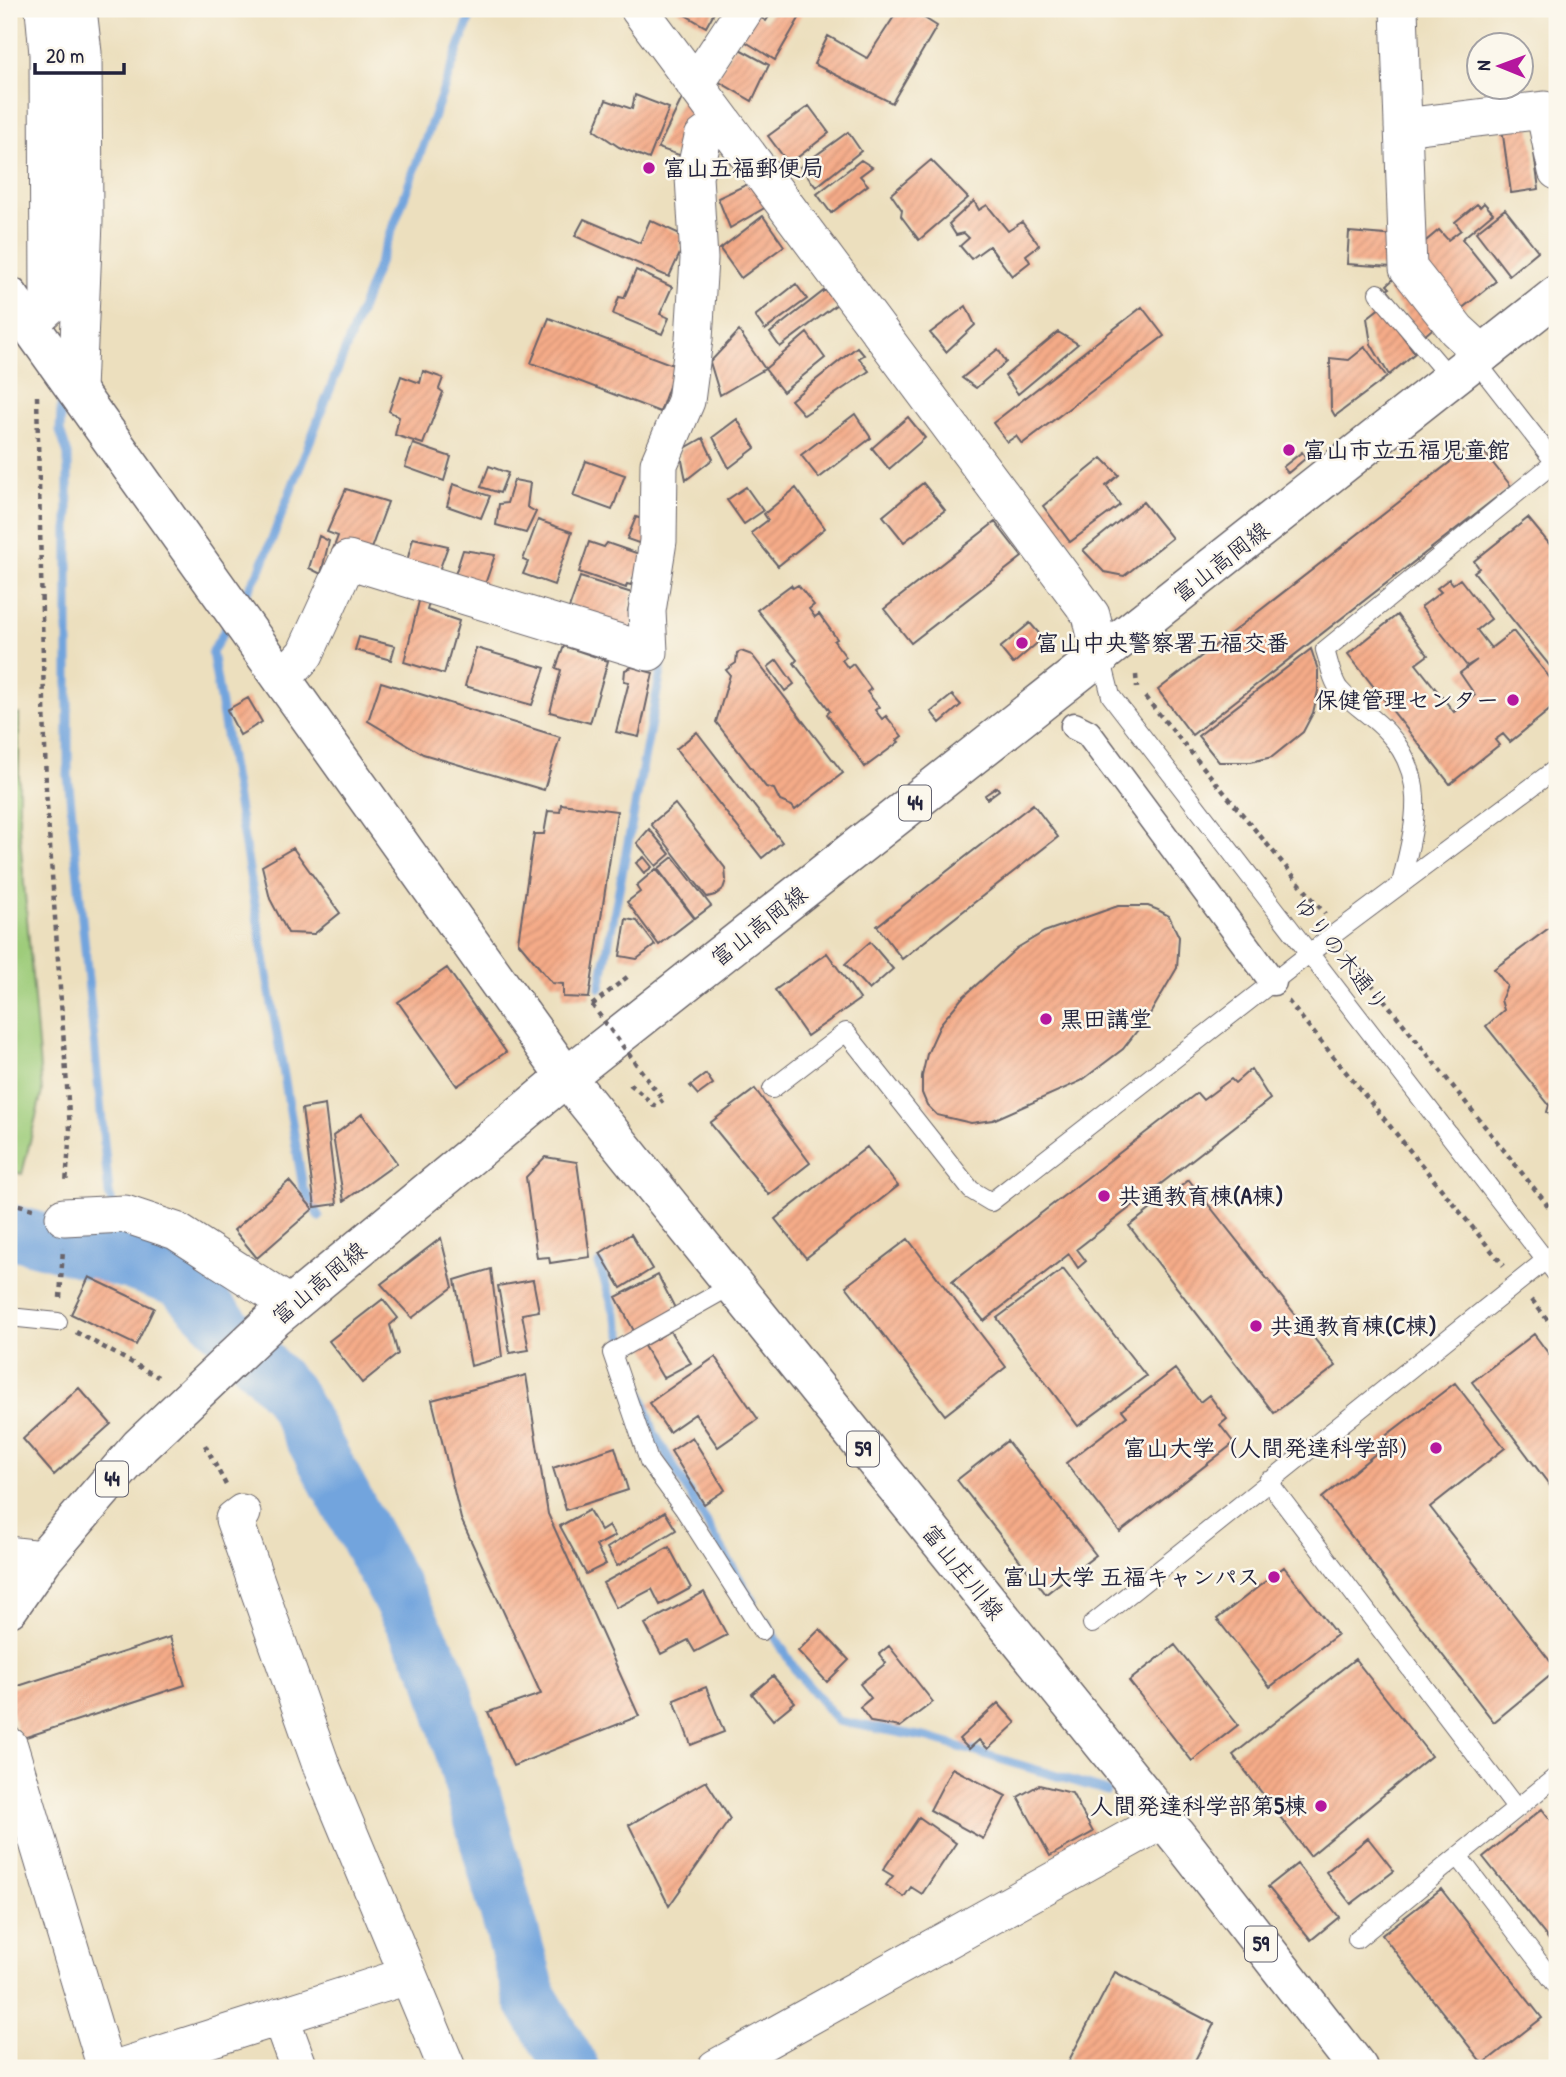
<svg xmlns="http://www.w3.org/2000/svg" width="1566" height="2077" font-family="'Patrick Hand','Klee One',sans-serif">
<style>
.green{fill:#9ecc7a;stroke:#60775a;stroke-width:2}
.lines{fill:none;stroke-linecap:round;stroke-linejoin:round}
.stream{stroke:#72a4dd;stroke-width:9}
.river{stroke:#72a4dd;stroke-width:54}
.building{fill:url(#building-hatch)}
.service-casing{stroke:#696469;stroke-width:20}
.pedestrian-casing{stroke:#696469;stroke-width:29}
.minor-casing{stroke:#696469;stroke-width:39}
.tertiary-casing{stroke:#696469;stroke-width:41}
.primary-casing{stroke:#696469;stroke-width:41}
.path{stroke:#696469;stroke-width:4.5;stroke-dasharray:5 5;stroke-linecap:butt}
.service{stroke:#fff;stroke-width:18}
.pedestrian{stroke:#fff;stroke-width:26}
.minor{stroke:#fff;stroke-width:37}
.tertiary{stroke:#fff;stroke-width:38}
.primary{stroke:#fff;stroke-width:38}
.path-bridge{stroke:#696469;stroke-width:4.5;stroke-dasharray:5 5;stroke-linecap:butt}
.poi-dot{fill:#b5179e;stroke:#fbf7ec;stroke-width:2.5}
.labels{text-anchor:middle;stroke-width:5;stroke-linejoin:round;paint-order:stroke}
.shield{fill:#fbf7ec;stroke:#636270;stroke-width:2}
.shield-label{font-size:21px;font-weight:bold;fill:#22223b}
.poi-label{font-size:23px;font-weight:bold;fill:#22223b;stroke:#fbf7ec;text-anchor:start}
.street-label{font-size:23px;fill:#22223b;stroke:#fbf7ec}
</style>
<defs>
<pattern id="building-hatch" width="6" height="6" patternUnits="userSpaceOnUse" patternTransform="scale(1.75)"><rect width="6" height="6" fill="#f5ab88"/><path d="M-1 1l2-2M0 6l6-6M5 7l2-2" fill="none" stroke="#d29376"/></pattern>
</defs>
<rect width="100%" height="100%" fill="#fbf7ec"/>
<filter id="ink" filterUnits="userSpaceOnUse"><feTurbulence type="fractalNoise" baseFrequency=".0143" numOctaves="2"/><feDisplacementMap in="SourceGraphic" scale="14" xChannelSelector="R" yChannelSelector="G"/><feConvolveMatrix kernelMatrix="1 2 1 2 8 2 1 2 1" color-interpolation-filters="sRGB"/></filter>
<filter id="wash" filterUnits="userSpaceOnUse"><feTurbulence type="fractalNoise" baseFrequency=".00686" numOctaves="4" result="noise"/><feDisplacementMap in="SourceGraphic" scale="28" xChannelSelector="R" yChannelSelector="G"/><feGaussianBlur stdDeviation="1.57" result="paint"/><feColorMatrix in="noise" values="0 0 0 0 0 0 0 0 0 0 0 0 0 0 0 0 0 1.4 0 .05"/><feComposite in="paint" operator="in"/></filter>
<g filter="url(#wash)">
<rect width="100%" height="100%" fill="#ecdfbe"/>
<!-- green -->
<path class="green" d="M9 714H19V825L42 1092 22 1174 9 1171Z"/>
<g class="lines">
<!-- stream -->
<path class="stream" d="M62 391 60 431 68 455V775L109 1194 113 1206
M239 605 260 570 398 214 473 9
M229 623 212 652 303 1187 319 1217
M600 988 661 671V656
M118 1223 133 1264
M599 1264 654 1433 753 1602
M765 1620 796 1671 838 1721 929 1738 1107 1791"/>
<!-- river -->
<path class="river" d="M9 1231 133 1264 180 1281 288 1393 440 1674 531 1999 572 2068"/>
</g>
<g id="blocks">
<!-- building -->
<path class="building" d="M675 9H716L706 27Z
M774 9H791L801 15 775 60 741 39 755 14 766 21Z
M899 9H910L937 26 892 103 814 64 828 36 867 58Z
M734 46 769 65 752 101 716 80Z
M686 90 707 117 691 159 658 148Z
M635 95 669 108 649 159 619 147 594 130 606 100 632 109Z
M809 106 829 133 789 164 768 136Z
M1529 117 1539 189 1511 193 1501 121Z
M848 132 861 151 816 187 800 167Z
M861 160 872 167 860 176 868 185 831 213 817 194Z
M931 160 968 198 919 240 901 216 902 210 891 194Z
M756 180 766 207 730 228 718 198Z
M974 201 979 210 987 205 1008 231 1022 222 1039 245 1026 255 1030 262 1012 276 989 246 971 259 960 246 969 238 964 233 956 235 949 224Z
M1484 203 1493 213 1462 239 1496 281 1455 314 1414 251 1439 230 1448 240 1461 230 1455 222 1477 204 1480 207Z
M1505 209 1538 251 1509 275 1476 232Z
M763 216 784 246 741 278 720 249Z
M584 219 640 243 650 220 682 235 679 246 682 249 669 277 575 236Z
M1349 232 1397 236 1392 267 1347 264Z
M636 270 672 287 660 314 669 318 662 334 613 314 619 297 624 298Z
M1398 275 1439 323 1423 337 1387 290 1390 288 1387 285Z
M796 284 807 299 765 330 755 316Z
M825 290 837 304 780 347 770 333Z
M966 306 975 325 946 352 930 333Z
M1142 307 1164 336 1022 444 1016 436 1007 442 993 423Z
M1381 307 1415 353 1389 375 1371 344 1367 318Z
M549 318 676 366 660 412 531 363Z
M739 331 765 369 720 395 710 362Z
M1058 332 1078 344 1018 394 1005 376Z
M807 333 825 358 783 392 765 369Z
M857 347 864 355 859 358 869 371 804 415 791 400Z
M1365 347 1387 377 1335 416 1331 409 1330 358 1349 360Z
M998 349 1006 362 976 388 962 378Z
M423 371 443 378 439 389 443 392 423 444 395 435 399 417 389 411 401 376 420 383Z
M855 414 871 438 819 478 801 455Z
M908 417 925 438 889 469 872 448Z
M737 419 755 448 729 468 713 437Z
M703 438 713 459 686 480 680 451Z
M1476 442 1511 486 1192 735 1158 690Z
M413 444 451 457 444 481 405 467Z
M1302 452 1306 458 1288 473 1283 467Z
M1102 458 1119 475 1106 486 1120 505 1070 542 1043 506Z
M586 461 625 475 612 510 573 496Z
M489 466 508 473 500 493 481 487Z
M514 480 530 483 527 507 536 512 526 533 496 525 499 504 507 503Z
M923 483 945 510 904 542 883 516Z
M453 484 490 496 481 518 447 506Z
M746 487 763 511 744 524 727 500Z
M796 488 825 528 778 566 751 533 768 520 764 514Z
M346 489 388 502 365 565 330 557 338 536 327 532Z
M1143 502 1172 538 1124 576 1104 572 1083 550Z
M636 517 650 522V547L627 539Z
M1528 518 1551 546 1557 540V675L1474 572 1479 568 1474 561Z
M538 520 572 532 554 585 523 574 528 562 523 560Z
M995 522 1022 557 911 643 884 609Z
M319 536 329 541 321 574 309 568Z
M413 538 448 546 436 579 403 577Z
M589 542 604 547 607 543 645 556 643 578 634 576 631 585 627 584 626 588 579 572Z
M463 550 495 555 482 593 453 581Z
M580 577 632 593 628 611 635 613 629 633 567 614Z
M1449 579 1453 584 1460 579 1491 619 1477 630 1491 648 1513 631 1557 687V704L1510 742 1503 734 1495 740 1499 745 1450 784 1348 654 1397 615 1428 655 1416 664 1454 712 1475 695 1460 673 1477 660 1467 666 1421 607 1441 592 1437 588Z
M791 585 793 588 798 585 814 605 809 609 815 617 819 614 837 639 834 641 846 657 842 660 848 668 853 664 871 689 867 692 879 707 875 710 882 719 886 716 902 736 897 740 899 742 865 767 827 714 830 711 794 663 797 660 757 610Z
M421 593 431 596 427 610 459 621 444 674 404 662Z
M1030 623 1043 638 1013 664 1000 648Z
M359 637 395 646 391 660 355 650Z
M564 646 608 661 590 723 550 712 561 670 556 668Z
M476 648 545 668 532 705 465 686Z
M1311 649 1318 670V691L1313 713 1303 732 1272 757 1251 762H1219L1198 736Z
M741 651 752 655 843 773 795 810 792 806 780 801 774 789 766 787 716 722 730 675 726 670 736 663 737 653Z
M777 660 794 684 785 691 768 667Z
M632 667 653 673 639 737 616 732 629 682 624 681 625 670Z
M381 682 560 737 544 790 423 754 368 721Z
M952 695 961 705 940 723 931 712Z
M248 698 262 722 240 735 227 710Z
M697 732 782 842 762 858 676 749Z
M997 787 999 790 987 799 985 795Z
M561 804 617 811 589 998 563 997V984L552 983 518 942 534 834H544L548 811 560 812Z
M675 804 725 868 726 880 723 889 715 895 707 897 651 824Z
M1033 804 1058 837 902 959 877 926Z
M649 829 670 854 656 866 637 843Z
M293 848 340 913 314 934 288 933 270 899 262 866Z
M644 857 652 867 644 873 636 863Z
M673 857 711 906 695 918 658 869Z
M656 869 694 918 659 945 627 902 640 892 636 886Z
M1118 906H1148L1158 910 1169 916 1179 937 1177 968 1150 1014 1123 1049 1081 1081 993 1120 971 1123 937 1115 927 1105 922 1093V1076L927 1054 941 1023 962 998 1017 948 1044 932Z
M626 919 637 921 655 945 637 959 620 956Z
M1557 922V1118L1547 1112 1549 1105 1486 1026 1504 1010 1501 1000 1507 986 1494 969Z
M870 942 893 969 869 990 845 964Z
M827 953 860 999 807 1036 775 990Z
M447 968 506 1052 457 1086 398 1002Z
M1251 1069 1270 1099 1077 1249 1086 1261 1078 1268 1069 1254 984 1321 952 1282 1197 1093 1203 1100 1231 1079 1235 1083Z
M706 1074 713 1084 698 1095 690 1086Z
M755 1089 810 1163 769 1195 710 1123Z
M325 1105 337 1204 315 1207 302 1109Z
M362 1114 397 1163 344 1201 333 1136Z
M867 1147 898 1186 806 1258 775 1219Z
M545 1157 577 1162 590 1257 550 1263 549 1257 537 1258 526 1177Z
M1189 1180 1336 1366 1274 1413 1129 1226Z
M289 1181 313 1209 257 1258 234 1230Z
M631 1234 652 1269 621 1288 600 1253Z
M441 1238 453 1287 412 1318 381 1284Z
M908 1239 1006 1367 945 1415 846 1286Z
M491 1269 502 1357 471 1366 455 1280Z
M1063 1269 1146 1376 1078 1426 997 1318Z
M658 1275 677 1312 635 1333 616 1297Z
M89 1277 154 1308 136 1345 71 1314Z
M533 1280 539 1311 522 1314 529 1350 510 1353 498 1286Z
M383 1299 398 1318 390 1325 398 1354 362 1383 329 1341Z
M670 1331 691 1363 663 1378 644 1346Z
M1534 1334 1557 1365V1495L1472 1382Z
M715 1357 758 1419 718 1447 695 1414 669 1432 649 1403Z
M1175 1369 1200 1402 1209 1395 1227 1419 1220 1425 1234 1443 1120 1532 1066 1463 1127 1416 1122 1410Z
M526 1375 548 1514 639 1716 513 1766 488 1712 541 1694 461 1519 432 1400Z
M1455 1383 1505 1448 1430 1507 1557 1670 1494 1722 1322 1498 1380 1450 1375 1444Z
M79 1388 111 1424 54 1475 23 1439Z
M692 1437 725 1490 704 1504 671 1451Z
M1007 1441 1096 1555 1046 1594 957 1480Z
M615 1447 628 1490 566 1510 553 1468Z
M589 1510 601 1531 609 1526 615 1536 596 1546 606 1564 586 1574 560 1526Z
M665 1512 676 1530 617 1566 607 1548Z
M669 1547 691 1588 660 1605 652 1589 616 1608 603 1583Z
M1284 1567 1337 1635 1270 1687 1217 1619Z
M704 1592 727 1635 695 1652 688 1640 661 1654 645 1624Z
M820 1629 849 1660 827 1682 798 1651Z
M170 1637 185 1685 20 1739 9 1705V1689Z
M1175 1645 1238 1725 1192 1761 1129 1681Z
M889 1646 933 1702 900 1727 871 1722 860 1707 871 1698 860 1684 886 1663 879 1654Z
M1355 1659 1431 1756 1310 1856 1233 1755Z
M773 1676 795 1702 773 1720 752 1694Z
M706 1687 724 1732 691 1745 674 1700Z
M998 1703 1016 1723 988 1749 979 1740 969 1749 959 1739Z
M952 1768 1006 1796 983 1839 930 1810Z
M706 1781 730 1819 669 1906 629 1825Z
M1039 1785 1072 1793 1093 1832 1050 1856 1018 1797Z
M1542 1809 1557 1828V1950L1483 1857Z
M919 1817 956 1843 922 1894 911 1887 904 1897 886 1885 893 1876 883 1870Z
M1368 1838 1394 1871 1351 1904 1326 1872Z
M1297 1864 1339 1917 1311 1940 1268 1887Z
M1441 1889 1542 2018 1483 2064 1382 1935Z
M1115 1972 1214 2024 1191 2068H1065Z"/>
</g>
</g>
<g filter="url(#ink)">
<use href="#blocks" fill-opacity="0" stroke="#696469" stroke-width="2"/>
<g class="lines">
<!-- service casing -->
<g class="service-casing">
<path id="service" d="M1378 293 1451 379
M1475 360 1557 465
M1101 657 1111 696 1557 1275
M1401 884C1413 830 1431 780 1388 733 1374 717 1354 706 1340 690 1332 681 1329 662 1325 650L1555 462
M772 1089 846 1032 971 1190 991 1202 1333 935 1557 768
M731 1286 612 1353 649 1461 684 1509 762 1631
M9 1317 58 1322
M1268 1481 1516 1808
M1092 1624 1557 1251
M1557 1776 1458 1856 1557 1986
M1357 1939 1458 1856"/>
</g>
<!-- pedestrian casing -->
<g class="pedestrian-casing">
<path id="pedestrian" d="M1074 726 1088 733 1273 982"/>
</g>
<!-- minor casing -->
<g class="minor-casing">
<path id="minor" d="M639 9 1091 615 1101 657
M1399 9 1408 268 1457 330 1483 354
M695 85 745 9
M1403 127 1544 110 1557 171
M29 324 49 306 48 54 44 9
M77 390 84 221 83 53 78 9
M284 677 305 654 348 560 649 652 647 611 658 541 659 464 686 401 694 339 699 259 694 177 703 137 723 122
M64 1217 125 1214 176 1231 291 1305
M242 1513 234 1519 322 1768 447 2068
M9 1555 43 1559
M9 1746 106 2068
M280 2016 299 2068
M118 2068 407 1976
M716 2068 1163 1820"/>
</g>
<!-- tertiary casing -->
<g class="tertiary-casing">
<path id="tertiary" d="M9 296 566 1077"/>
</g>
<!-- primary casing -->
<g class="primary-casing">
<path id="primary" d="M566 1077 1182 1842 1358 2068
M9 1608 43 1559 140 1446 276 1317 566 1077 1557 295"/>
</g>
<!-- path -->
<path class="path" d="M37 396 46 790 70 1129 66 1184
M1136 675 1137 688
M1145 697 1325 914
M1346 952 1557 1217
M1288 1001 1504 1266
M592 1005 631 974
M630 1084 655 1106 663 1100
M9 1202 33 1209
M60 1298 63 1248
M1532 1300 1557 1332
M76 1332 158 1377
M205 1445 226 1485"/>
<!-- service -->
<use href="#service" class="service"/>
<!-- pedestrian -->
<use href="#pedestrian" class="pedestrian"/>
<!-- minor -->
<use href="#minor" class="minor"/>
<!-- tertiary -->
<use href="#tertiary" class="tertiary"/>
<!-- primary -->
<use href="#primary" class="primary"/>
<!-- path-bridge -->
<path class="path-bridge" d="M592 1005 663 1100"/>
</g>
</g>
<!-- markers -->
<g class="poi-dot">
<circle cx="649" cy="168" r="7"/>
<circle cx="1289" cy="450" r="7"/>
<circle cx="1022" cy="643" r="7"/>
<circle cx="1513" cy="700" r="7"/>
<circle cx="1046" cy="1019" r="7"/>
<circle cx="1104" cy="1196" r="7"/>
<circle cx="1256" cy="1326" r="7"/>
<circle cx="1436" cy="1448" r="7"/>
<circle cx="1274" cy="1577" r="7"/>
<circle cx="1321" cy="1806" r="7"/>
</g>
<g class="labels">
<!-- shield labels -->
<g class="shield">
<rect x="899" y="785.5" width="32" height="35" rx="5"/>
<rect x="847" y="1431.5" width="32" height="35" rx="5"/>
<rect x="96" y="1461.5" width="32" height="35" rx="5"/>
<rect x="1245" y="1926.5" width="32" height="35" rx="5"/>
</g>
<g class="shield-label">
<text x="915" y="810">44</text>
<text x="863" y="1456">59</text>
<text x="112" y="1486">44</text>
<text x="1261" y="1951">59</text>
</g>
<!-- poi labels -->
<g class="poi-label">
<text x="663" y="176">富山五福郵便局</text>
<text x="1303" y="458">富山市立五福児童館</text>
<text x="1036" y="651">富山中央警察署五福交番</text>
<text x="1499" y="708" text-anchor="end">保健管理センター</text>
<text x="1060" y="1027">黒田講堂</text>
<text x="1118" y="1204">共通教育棟(A棟)</text>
<text x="1270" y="1334">共通教育棟(C棟)</text>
<text x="1422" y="1456" text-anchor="end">富山大学（人間発達科学部）</text>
<text x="1260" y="1585" text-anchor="end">富山大学 五福キャンパス</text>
<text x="1307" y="1814" text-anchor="end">人間発達科学部第5棟</text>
</g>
<!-- street labels -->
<g class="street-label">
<text transform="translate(1221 562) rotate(-38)" y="8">富山高岡線</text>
<text transform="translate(759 926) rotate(-38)" y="8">富山高岡線</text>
<text transform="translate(1341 954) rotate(52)" y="8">ゆりの木通り</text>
<text transform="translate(319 1283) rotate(-40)" y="8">富山高岡線</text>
<text transform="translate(963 1572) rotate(51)" y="8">富山庄川線</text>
</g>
</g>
<!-- margin -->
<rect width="1566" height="2077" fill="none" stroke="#fbf7ec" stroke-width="35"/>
<!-- north arrow -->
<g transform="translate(1500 66) rotate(271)"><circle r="33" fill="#fbf7ec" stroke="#a4a2a5" stroke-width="2"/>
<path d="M0-5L12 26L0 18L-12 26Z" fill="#b5179e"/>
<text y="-10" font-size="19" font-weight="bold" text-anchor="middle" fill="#22223b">N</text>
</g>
<!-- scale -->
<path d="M35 63v10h89v-10" fill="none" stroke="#22223b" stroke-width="3.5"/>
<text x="46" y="63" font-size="21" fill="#22223b" stroke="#fbf7ec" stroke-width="5" paint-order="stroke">20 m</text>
</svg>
